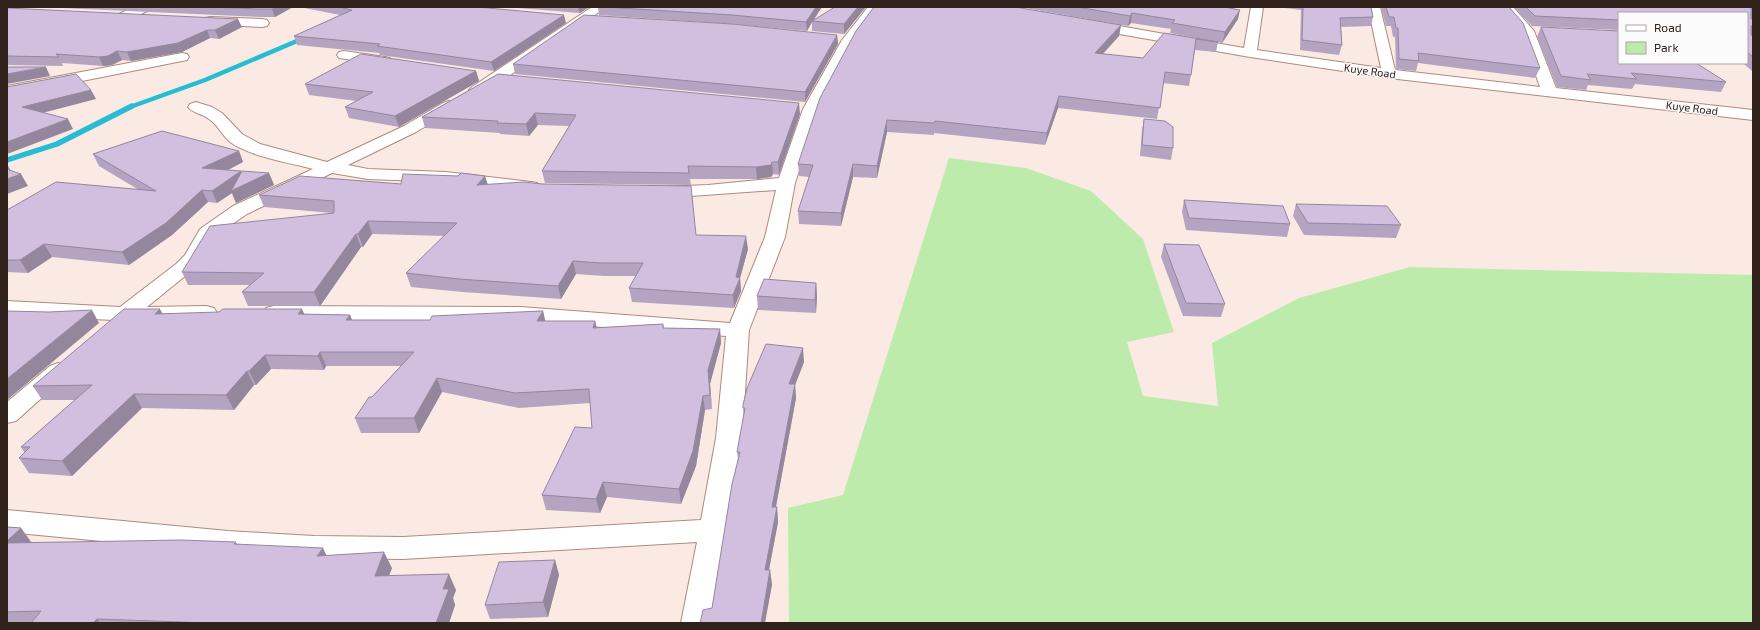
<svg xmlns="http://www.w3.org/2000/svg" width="1760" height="630" font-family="'Exo 2',sans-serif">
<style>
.green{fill:#bdebab}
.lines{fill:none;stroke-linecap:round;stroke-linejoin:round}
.stream-far1{stroke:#25bcd4;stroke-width:4.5}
.stream{stroke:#25bcd4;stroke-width:5.5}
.minor-casing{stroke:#af8a7c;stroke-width:2}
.minor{fill:#fff;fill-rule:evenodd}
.wall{fill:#b5a4c1}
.shaded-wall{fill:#93869d}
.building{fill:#d2bfe0;stroke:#93869d}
.labels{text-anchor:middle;stroke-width:3;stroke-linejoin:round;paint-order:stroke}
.far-street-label{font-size:11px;fill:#31221c;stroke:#fbfbfb}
</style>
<rect width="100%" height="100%" fill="#faeae3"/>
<!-- green -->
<path class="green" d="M949 158 1026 168 1091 191 1143 239 1174 332 1127 342 1143 396 1218 406 1212 343 1299 298 1410 267 1753 275V623H789L788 508 843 495Z"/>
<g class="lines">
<!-- stream-far1 -->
<path class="stream-far1" d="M130 107 205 80 304 38"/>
<!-- stream -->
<path class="stream" d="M7 160 57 144 132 106"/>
<!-- minor casing -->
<g class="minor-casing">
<path id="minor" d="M135 7H151L149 10 129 20H119L118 17 119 14Z
M592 7H606L502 81 482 93 477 95 472 93 469 90 472 87Z
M868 7H880L855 41 819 109 795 183 785 237 749 330 742 438 713 623H681L697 542 403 559 314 558 228 553 7 532V510L228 531 314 536 403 537 701 520 716 438 726 336 521 321 274 320 266 318 263 313 266 308 274 306 521 307 730 323 765 237 776 190 677 197 655 196 652 192 655 188 661 187 708 185 779 178 803 109 842 40Z
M1251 7H1263L1257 50 1381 68 1368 7H1380L1395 70 1540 87 1521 32 1500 7H1513L1534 31 1556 88 1753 110V120L1389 78 1250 57 1091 29 1086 28 1084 25 1086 22 1091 21 1244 48Z
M210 17 262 19 267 20 269 23 267 26 262 27 205 24 204 21 205 18Z
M344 51 385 57 390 58 392 61 390 64 385 65 339 58 337 55 339 52Z
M182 53 187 54 189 57 187 60 7 96V86Z
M449 101 455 103 457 106 455 109 416 132 348 165 368 169 446 172 531 182 537 183 540 187 537 191 531 192 446 182 368 179 332 173 247 214 215 236 200 262 190 272 147 307 206 306 214 308 217 313 214 318 206 320 130 321 122 323 114 320 7 315V301L120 307 176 264 185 255 200 229 233 206 313 169C288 162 251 157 230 142 222 135 218 125 209 119 203 114 192 113 188 107L190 104 196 102 212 107 222 113 242 134 260 144 327 162 404 126 443 103Z
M58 363 66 366 70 371 66 376 16 421 7 423V402L50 366Z"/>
</g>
<!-- minor -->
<use href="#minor" class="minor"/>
</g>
<!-- wall -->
<path class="wall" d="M39 7H293L275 17H261Z
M299 7H477L566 23 494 71 380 55 379 53 297 45 294 36 340 15Z
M506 7H589L580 13Z
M598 7H822L813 20 866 7 844 34 812 31V22L807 31 733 24 599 15Z
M874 7 1121 25 1119 36 1103 54 1143 58 1164 33 1218 42 1216 52 1195 50 1189 86 1163 83 1157 119 1058 108 1045 145 934 133V135L887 132 877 178 853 177 841 226 799 224 798 211 809 177 799 176 798 164Z
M1020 7H1224L1238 19 1222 43 1170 33 1171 29 1131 23 1128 26Z
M1277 7H1371L1373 17 1371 26 1341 27 1342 45 1339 55 1300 50 1301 10Z
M1381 7H1509L1540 68 1535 78 1418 63 1416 71 1396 69 1395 37H1393L1391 26H1386Z
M1514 7H1753V19L1751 18V19H1753V72L1743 63H1747V13H1619V30L1532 26Z
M7 8 242 27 219 39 210 38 182 52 131 61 122 60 112 65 103 66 62 63 63 66 7 65Z
M1541 27 1726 82 1721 92 1635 84 1632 89 1588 85 1586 90 1557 87 1537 37Z
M837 35 838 44 805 102 515 74 513 64Z
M476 71 479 81 399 127 349 118 345 107 357 101 309 95 305 84Z
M498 74 800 114 779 175 773 174 771 177 757 179H690L691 185 545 183 542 171 569 126 538 125 529 136 500 134V133L425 128 422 117Z
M1144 119 1173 148 1171 160 1140 156 1142 130Z
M239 151 243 162 228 170 242 173H269L274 185 236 203 232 193 217 203 208 202 172 235 129 265 52 257 28 273 7 272V210L139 190 99 166 93 154Z
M401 184H488L696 235 748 249 740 278 741 291 734 308 632 302 629 288 636 276H604L576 274 561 299 463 292 411 287 406 273 445 236 372 234 363 247H361L320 306H248L242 292 250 285H188L182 272 332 213 264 207 259 195Z
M1184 200 1290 224 1287 237 1186 230 1182 212Z
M1296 204 1401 225 1396 238 1304 235 1293 216Z
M1164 244 1225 304 1221 317 1183 316 1161 257Z
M816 283 817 296 816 313 758 310 757 296Z
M543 311 545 321H595L597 328 663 324 664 328 720 329 721 343 710 384 712 409 705 410 696 466 681 504 607 497 600 513 546 510 542 495 592 428 590 403 519 408 442 392 419 433H361L355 418 372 397 401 366H326L324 370 271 369 256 385H254L234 410 142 408 72 476 29 473 19 458 25 453 21 447 75 400H42L33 386 162 314H304L350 315 352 320H430Z
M804 362 795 385 796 398 776 507H777L778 522 769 570H770L772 585 712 608 738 459 737 452 744 415 743 408Z
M7 527 21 528 32 543 236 542 237 544 326 556 392 568 389 576 456 590 453 598 455 605 449 623H7Z
M555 560 559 575 548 617 490 619 485 605Z"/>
<!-- shaded-wall -->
<path class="shaded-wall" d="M276 7H293L275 17 272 9Z
M578 7H589L580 13Z
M816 7H822L813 21H812V22L807 31 806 22Z
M858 7H866L844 34V24Z
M1240 10 1238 19 1222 43 1225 32Z
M1132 13 1131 23 1128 26 1130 16Z
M564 15 566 23 494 71 491 62Z
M238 19 242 27 219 39 215 30Z
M1121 25 1119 36 1094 63 1095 53Z
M207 30 210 38 182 52 131 61 127 52Z
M837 35 838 44 805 102V92Z
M117 51 122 60 112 65 103 66 99 57Z
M46 67 50 76 7 84V74Z
M476 71 479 81 399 127 395 116Z
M91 90 96 99 27 117 22 107Z
M1059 96 1058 108 1045 145 1047 133Z
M799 103 800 114 779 175 778 162Z
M535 113 538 125 529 136 526 124Z
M68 119 73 129 7 154V142Z
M887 120V132L877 178V166Z
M239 151 243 162 208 180 202 168Z
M772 162 773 174 771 177 757 179 756 167Z
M7 164 12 173 21 174 28 186 7 194V179L9 170Z
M853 164V177L841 226V213Z
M241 171 246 183 269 173 274 185 236 203 232 193 217 203 212 191Z
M485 176 489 188 477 185Z
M202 190 208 202 172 235 129 265 122 252Z
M368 221 372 234 363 247 358 234Z
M356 234 361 247 320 306 314 292Z
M746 236 748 249 740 278 741 291 734 308 733 295 736 277Z
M44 244 52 257 28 273 20 260Z
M573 261 576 274 561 299 558 286Z
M816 283 817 296 816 313 815 300Z
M160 309 167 322 155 314Z
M302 309 308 322 298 314Z
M92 310 99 323 7 400V379Z
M543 311 546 324 537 321Z
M350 315 355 328 346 320Z
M595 321 598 335 593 328Z
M720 329 721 343 710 384 712 409 708 370Z
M803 348 804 362 795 385 796 398 773 522 772 507 789 384Z
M320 352 326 366 324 370 318 356Z
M265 355 271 369 256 385 249 371Z
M247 371 254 385 234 410 226 395Z
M437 378 442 392 419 433 414 418Z
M134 394 142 408 72 476 62 461Z
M703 396 705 410 696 466 681 504 679 489Z
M603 482 607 497 600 513 596 499Z
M777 507 778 522 766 585 765 570Z
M21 528 33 545 7 547V541Z
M323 548 331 565 317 556Z
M384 552 392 568 382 592 375 576Z
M555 560 559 575 548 617 543 602Z
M770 570 772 585 765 623H761Z
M449 574 456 590 453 598 455 605 449 623H436L443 589Z
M97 619 100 623H93Z"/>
<!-- building -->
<path class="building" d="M210 7H276L272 9H258Z
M339 7H477L564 15 491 62 377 46 380 44 294 36 352 10Z
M604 7H816L806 22 732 15Z
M835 7H858L844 24 812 21Z
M874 7H1015L1121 25 1095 53 1143 58 1164 33 1218 42 1196 39 1191 75 1165 72 1160 108 1059 96 1047 133 935 121 934 123 887 120 877 166 853 164 841 213 798 211 813 165 798 164 820 98 856 31Z
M1077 7H1224L1240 10 1225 32 1172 23 1175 20 1132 13 1130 16Z
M1303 7H1371L1373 17 1340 18 1342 45 1302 40Z
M1386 7H1509L1523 23 1540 68 1418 53 1419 61 1399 59 1398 28H1396L1394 17H1389Z
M1526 7H1753V8H1751V19H1753V26H1751V35L1753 36V57L1747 52V13H1619V20L1535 16Z
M7 8 238 19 215 30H207L178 43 127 52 117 51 108 56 99 57 56 54 59 57 7 56Z
M584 15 732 24 837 35 805 92 513 64Z
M1541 27 1619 31V63H1696L1726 82 1631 73 1637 79 1587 74 1591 80 1561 76Z
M361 54 476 71 395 116 345 107 373 92 305 84Z
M7 67H46L7 74Z
M76 74 91 90 22 107 68 119 7 142V87Z
M498 74 799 103 778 162H772L771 165 756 167 688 166 689 173 542 171 576 115 535 113 526 124 497 123 498 121 422 117Z
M1144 119 1165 121 1173 127V148L1142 145Z
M162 131 239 151 202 168 241 171 212 191 202 190 166 223 122 252 44 244 20 260H7V210L56 182 156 191 93 154Z
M7 166 9 170 21 174 7 179Z
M242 171 269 173 231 191Z
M461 173 485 176 477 185 524 182 542 184 691 186 696 235 746 236 736 277 740 278 733 295 629 288 643 263H601L573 261 558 286 459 279 406 273 457 223 368 221 358 234H356L314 292H242L264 273 182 272 210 226 334 213V201L259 195 300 176 401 184 403 174 458 176Z
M1184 200 1283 206 1290 224 1189 218Z
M1296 204 1387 206 1401 225 1308 223Z
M1164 244 1199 245 1225 304 1186 303Z
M764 279 816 283 815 300 757 296Z
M124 309H160L155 314 219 312 223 309H302L298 314 350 315 346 320H430L432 316 541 311H543L537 321H595L593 328 663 324V328L720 329 708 370 710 395 703 396 693 451 679 489 603 482 596 499 542 495 575 427 592 428 589 389 515 393 437 378 414 418H355L369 397H372L414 352H320L318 356 265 355 249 371H247L226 395 134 394 62 461 19 458 30 447H21L92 385 33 386Z
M92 310 7 379V311L49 312Z
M766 344 803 348 789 384H795L772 507H777L765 570H770L761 623H700L703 610 712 608 732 484 740 452H737L745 408H743V405L747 388Z
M7 527 21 528 7 541Z
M181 540 236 542 234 544 323 548 317 556 384 552 375 576 449 574 443 589H449L436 623H210L97 619 93 623H31L41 611 7 612V543Z
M555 560 543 602 485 605 499 562Z"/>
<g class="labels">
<!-- far-street labels -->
<g class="far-street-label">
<text transform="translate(1370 71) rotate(8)" y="4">Kuye Road</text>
<text transform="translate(1692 108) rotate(7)" y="4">Kuye Road</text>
</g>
</g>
<!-- border -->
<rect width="1760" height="630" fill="none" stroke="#31221c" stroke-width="16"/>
<!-- legend -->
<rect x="1618" y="12" width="130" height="52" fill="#fbfbfb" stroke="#aaa4a2"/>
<rect x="1626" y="25" width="20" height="6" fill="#ffffff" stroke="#aaa4a2"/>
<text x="1654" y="32" font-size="12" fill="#31221c">Road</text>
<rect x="1626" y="42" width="20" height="12" fill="#bdebab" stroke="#aaa4a2"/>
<text x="1654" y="52" font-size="12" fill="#31221c">Park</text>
</svg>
